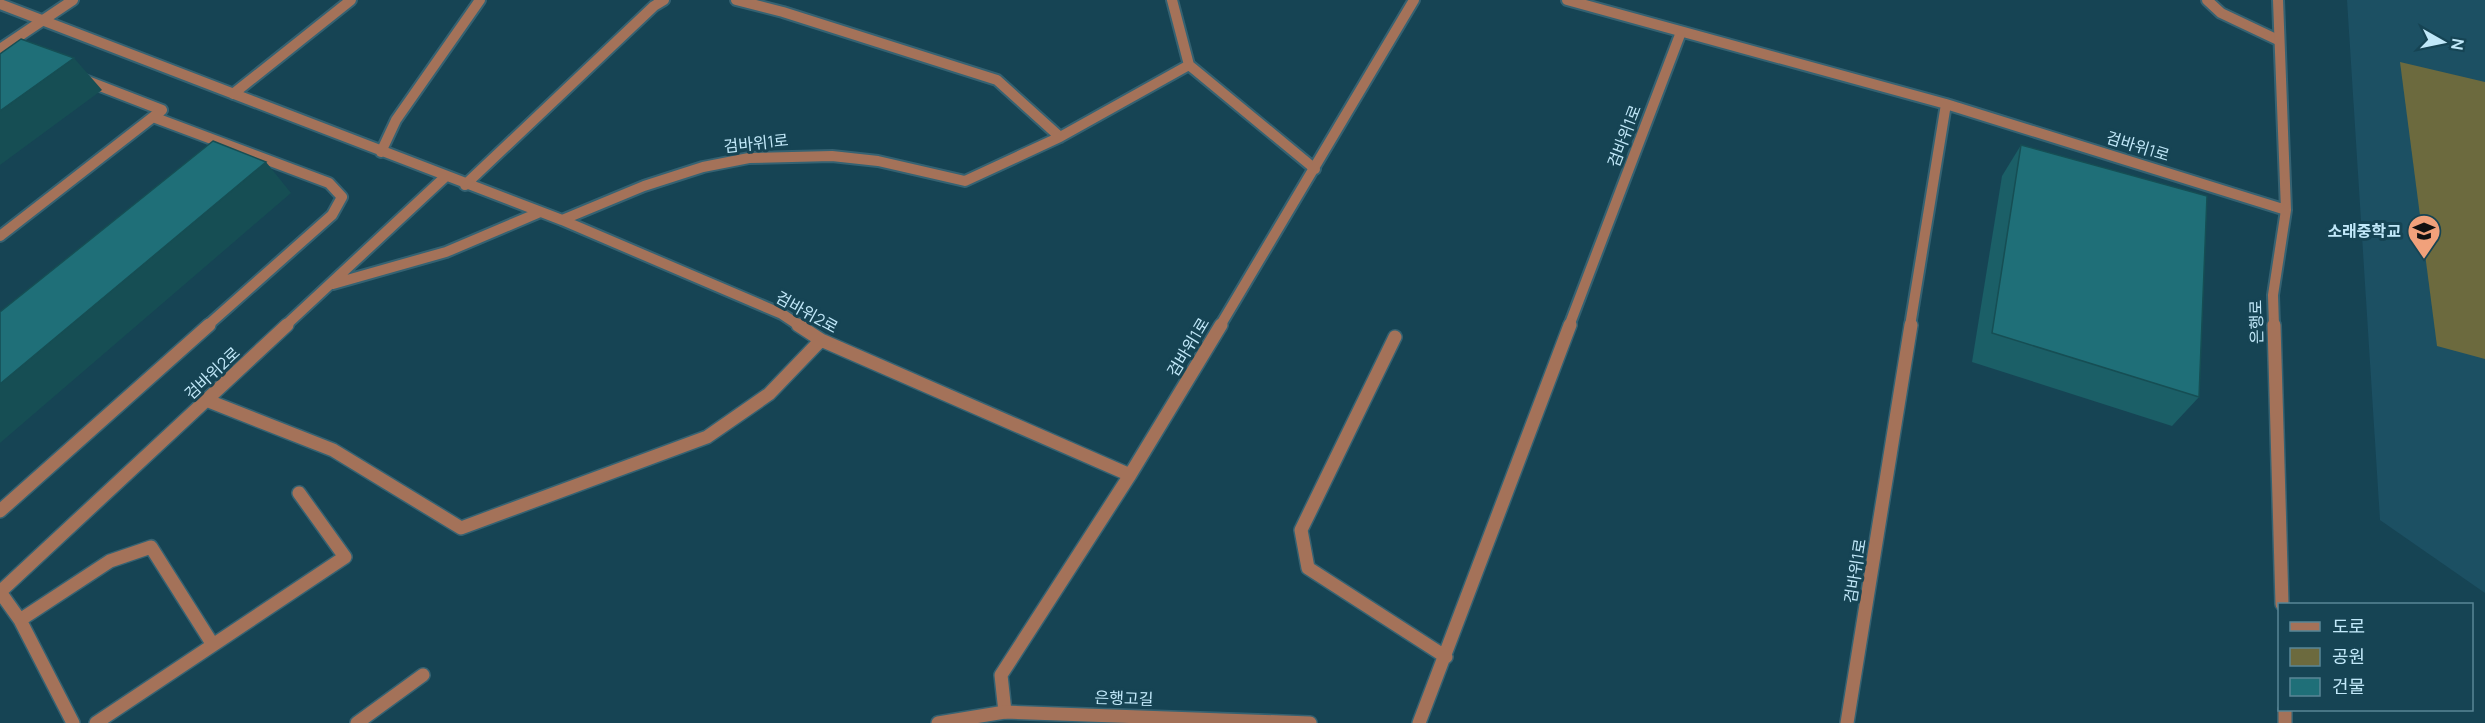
<svg xmlns="http://www.w3.org/2000/svg" width="2485" height="723" font-family="Manrope,'Noto Sans KR',sans-serif">
<style>
.built{fill:#1c5063}
.green{fill:#6c6a3e}
.lines{fill:none;stroke-linecap:round;stroke-linejoin:round}
.service-casing{stroke:#356272;stroke-width:14}
.minor-far1-casing{stroke:#356272;stroke-width:14}
.minor-casing{stroke:#356272;stroke-width:16}
.tertiary-casing{stroke:#356272;stroke-width:16}
.service{stroke:#a47259;stroke-width:10}
.minor-far1{stroke:#a47259;stroke-width:10}
.minor{stroke:#a47259;stroke-width:13}
.tertiary{stroke:#a47259;stroke-width:13}
.wall{fill:#1b5f67}
.shaded-wall{fill:#164e54}
.building{fill:#1f6f78;stroke:#164e54;stroke-width:1.5}
.labels{text-anchor:middle;stroke-width:6;stroke-linejoin:round;paint-order:stroke}
.street-label{font-size:16px;fill:#c1e8f9;stroke:#164454}
.poi-label{font-size:16px;font-weight:bold;fill:#c1e8f9;stroke:#164454;text-anchor:end}
</style>
<rect width="100%" height="100%" fill="#164454"/>
<!-- built -->
<path class="built" d="M2347 0H2485V593L2380 520Z"/>
<!-- green -->
<path class="green" d="M2400 62 2485 82V359L2437 346Z"/>
<g class="lines">
<!-- service casing -->
<g class="service-casing">
<path id="service" d="M2207 0 2221 13 2278 40"/>
</g>
<!-- minor-far1 casing -->
<g class="minor-far1-casing">
<path id="minor-far1" d="M736 0 783 12 997 80 1060 137
M1172 0 1189 65
M1567 0 1946 104 2286 210
M0 4 562 220 782 314 800 326
M0 49 73 0
M1189 65 1315 169
M82 79 162 110
M233 94 351 0
M153 117 329 183 342 197 332 215 207 326
M381 152 396 120 480 0
M465 185 654 6 664 0
M562 220 644 186 703 167 749 158 832 156 878 161 965 181 1060 137 1189 65
M0 236 162 110
M333 284 446 252 538 213
M285 326 445 177
M1220 326 1414 0
M1569 326 1681 32
M1910 326 1946 104
M2274 326 2273 295 2286 210 2278 0"/>
</g>
<!-- minor casing -->
<g class="minor-casing">
<path id="minor" d="M798 325 821 340 1130 475
M2274 325 2282 604
M1395 337 1301 530 1308 568 1446 657
M206 400 333 450 461 528 707 437 769 394 821 340
M0 511 209 325
M0 592 287 325
M0 592 20 620 73 723
M20 620 110 561 151 547 213 645
M2285 710V723
M1005 712 1001 675 1130 475 1221 325
M96 723 345 557 299 493
M357 723 423 675
M1419 723 1570 325
M1847 723 1911 325"/>
</g>
<!-- tertiary casing -->
<g class="tertiary-casing">
<path id="tertiary" d="M938 723 1005 712 1310 723"/>
</g>
<!-- service -->
<use href="#service" class="service"/>
<!-- minor-far1 -->
<use href="#minor-far1" class="minor-far1"/>
<!-- minor -->
<use href="#minor" class="minor"/>
<!-- tertiary -->
<use href="#tertiary" class="tertiary"/>
</g>
<!-- wall -->
<path class="wall" d="M2021 145 2199 397 2172 426 1972 362 2002 176Z"/>
<!-- shaded-wall -->
<path class="shaded-wall" d="M74 58 102 90 0 165V111Z
M266 162 291 193 0 443V384Z"/>
<!-- building -->
<path class="building" d="M21 39 74 58 0 111V54Z
M213 141 266 162 0 384V312Z
M2021 145 2207 196 2199 397 1992 333Z"/>
<!-- icons -->
<defs>
<g id="school-pin" transform="scale(1.725)"><path d="M0 17L-7.5 6A9.5 9.5 0 1 1 7.5 6Z" fill="#f1a17b" stroke="#164454"/><path d="M0-5L7-2L0 1L-7-2ZM-4 1L0 2.5L4 1V4Q0 6-4 4Z" fill="#111"/></g>
</defs>
<g fill-rule="evenodd">
<use href="#school-pin" x="2424" y="231"/>
</g>
<g class="labels">
<!-- street labels -->
<g class="street-label">
<text transform="translate(1624 136) rotate(-69)" y="6">검바위1로</text>
<text transform="translate(756 143) rotate(-6)" y="6">검바위1로</text>
<text transform="translate(2138 146) rotate(17)" y="6">검바위1로</text>
<text transform="translate(807 312) rotate(29)" y="6">검바위2로</text>
<text transform="translate(2256 322) rotate(-91)" y="6">은행로</text>
<text transform="translate(1188 347) rotate(-59)" y="6">검바위1로</text>
<text transform="translate(212 373) rotate(-43)" y="6">검바위2로</text>
<text transform="translate(1855 571) rotate(-81)" y="6">검바위1로</text>
<text transform="translate(1124 698) rotate(2)" y="6">은행고길</text>
</g>
<!-- poi labels -->
<g class="poi-label">
<text x="2401" y="237">소래중학교</text>
</g>
</g>
<!-- legend -->
<rect x="2278" y="603" width="195" height="108" fill="#164454" stroke="#5a8696" stroke-width="1.5"/>
<rect x="2290" y="622" width="30" height="9" fill="#a47259" stroke="#5a8696" stroke-width="1.5"/>
<text x="2332" y="633" font-size="18" fill="#c1e8f9">도로</text>
<rect x="2290" y="648" width="30" height="18" fill="#6c6a3e" stroke="#5a8696" stroke-width="1.5"/>
<text x="2332" y="663" font-size="18" fill="#c1e8f9">공원</text>
<rect x="2290" y="678" width="30" height="18" fill="#1f6f78" stroke="#5a8696" stroke-width="1.5"/>
<text x="2332" y="693" font-size="18" fill="#c1e8f9">건물</text>
<!-- north arrow -->
<g transform="translate(2443 42) rotate(99)" stroke="#164454" stroke-width="4.5" paint-order="stroke">
<path d="M0-4.5L10 22L0 15L-10 22Z" fill="#c1e8f9"/>
<text y="-9" font-size="16" font-weight="bold" text-anchor="middle" fill="#c1e8f9">N</text>
</g>
</svg>
